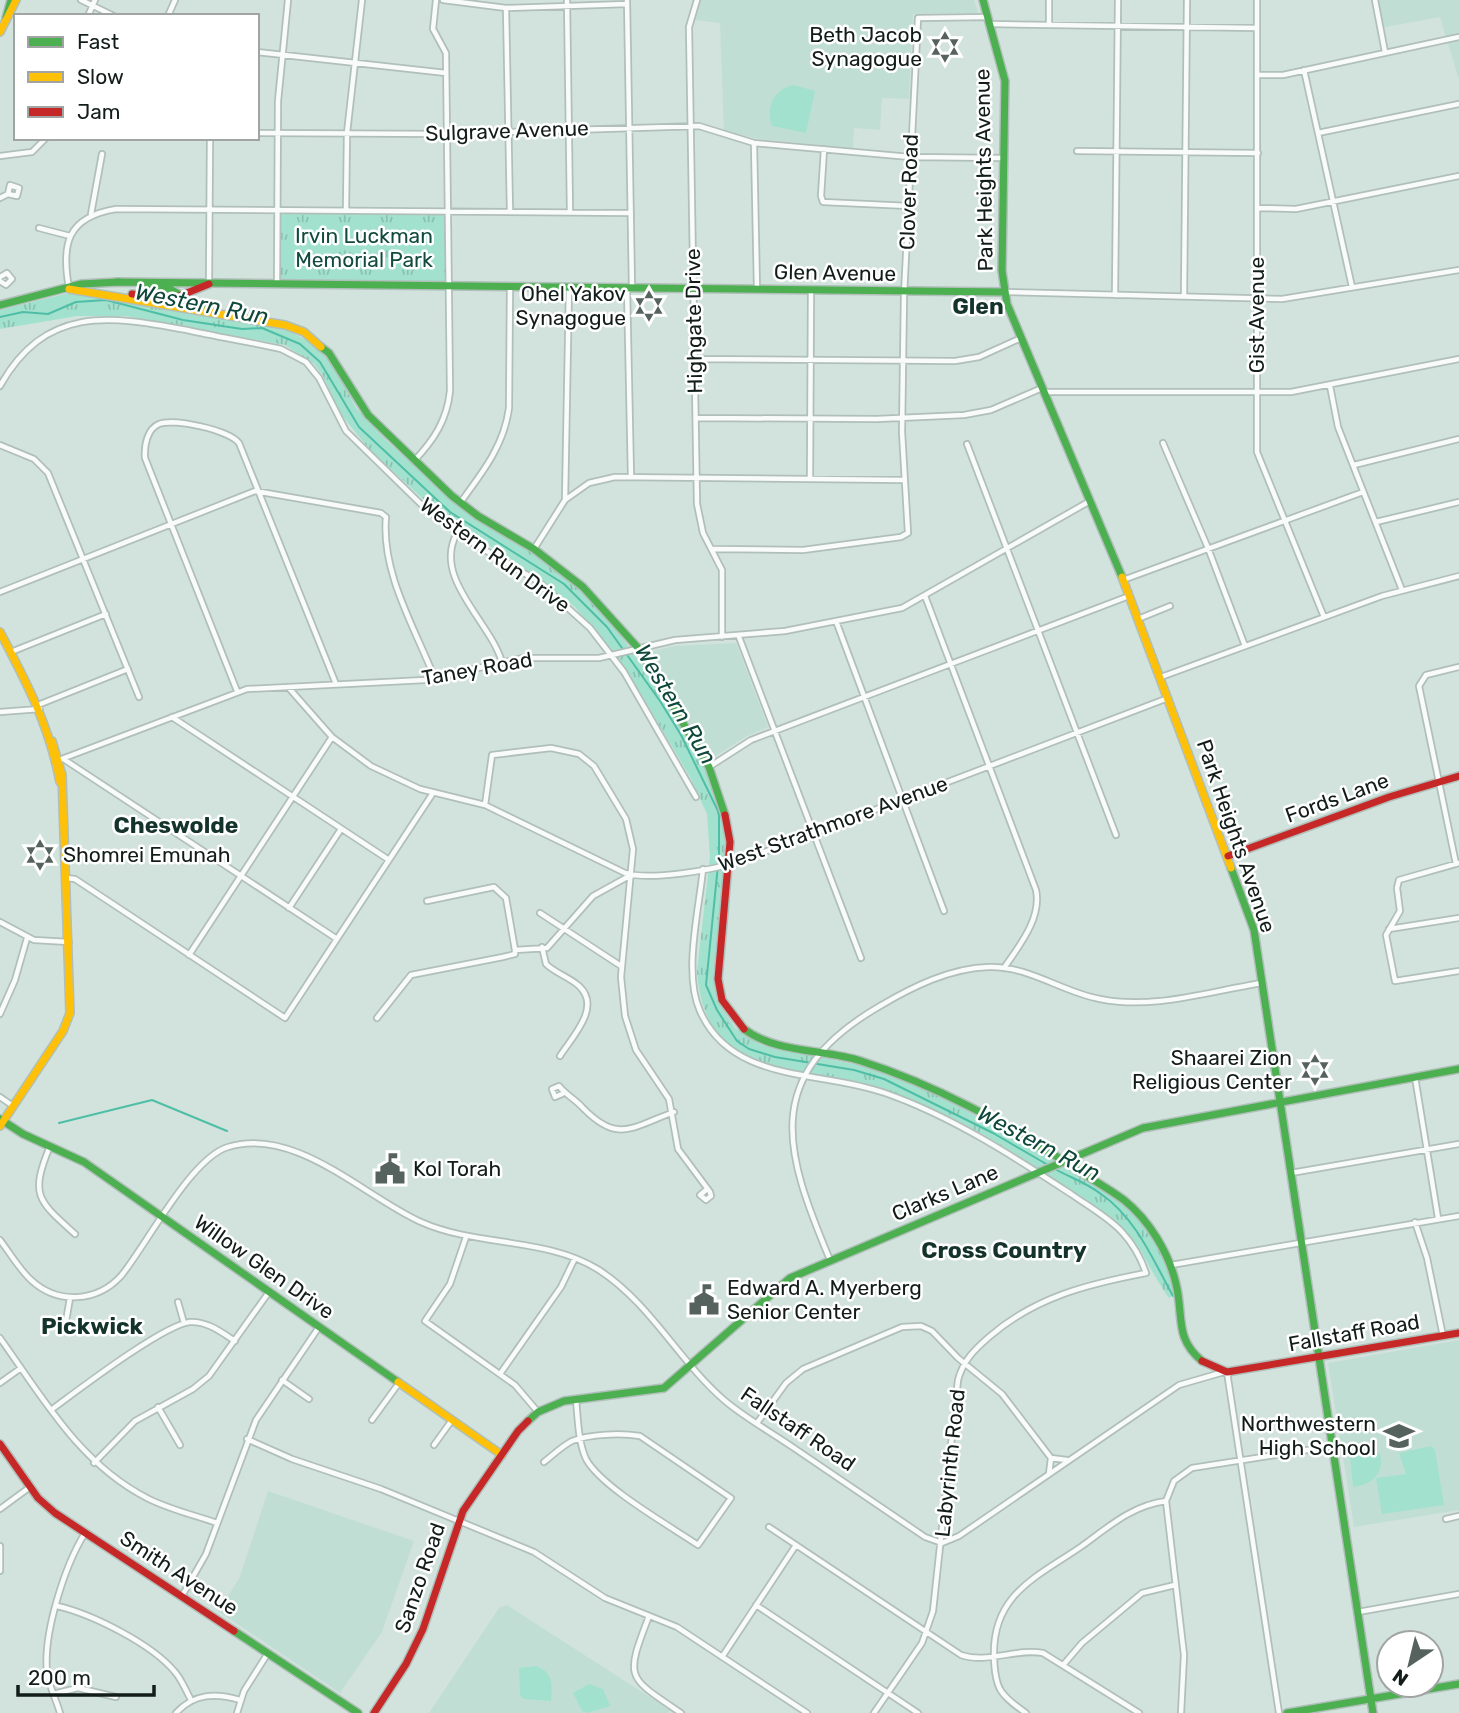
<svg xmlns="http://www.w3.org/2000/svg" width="1459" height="1713" font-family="Rubik,sans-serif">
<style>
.built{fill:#c1ded4}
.grass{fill:url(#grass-tufts)}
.garden{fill:#a2e1ce}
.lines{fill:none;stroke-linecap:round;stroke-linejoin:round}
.stream{stroke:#4ebfa6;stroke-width:2}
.street-casing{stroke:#b1bfba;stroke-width:8}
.fast-casing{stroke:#b1bfba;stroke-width:10}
.slow-casing{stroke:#b1bfba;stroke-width:10}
.jam-casing{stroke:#b1bfba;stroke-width:10}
.street{stroke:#f8fbfa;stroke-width:4.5}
.fast{stroke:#4caf50;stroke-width:7}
.slow{stroke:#ffc107;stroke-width:7}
.jam{stroke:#c62828;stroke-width:7}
.labels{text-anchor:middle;stroke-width:5;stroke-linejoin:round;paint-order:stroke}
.poi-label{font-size:21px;fill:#121d19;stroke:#fff;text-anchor:end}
.street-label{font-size:21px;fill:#121d19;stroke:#fff}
.park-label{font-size:21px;fill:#124b3d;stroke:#fff}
.water-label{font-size:23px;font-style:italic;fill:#0f483a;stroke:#fff}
.neighbourhood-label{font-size:23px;font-weight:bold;fill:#14332a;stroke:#fff}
</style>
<defs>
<pattern id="grass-tufts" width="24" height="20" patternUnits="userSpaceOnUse" patternTransform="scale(1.75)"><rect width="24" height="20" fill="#a2e1ce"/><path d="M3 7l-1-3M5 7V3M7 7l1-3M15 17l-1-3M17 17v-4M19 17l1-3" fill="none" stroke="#8ac1b0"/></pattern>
</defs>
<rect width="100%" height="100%" fill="#d2e3dd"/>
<!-- built -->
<path class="built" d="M701 0H974L978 13 913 14 909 99 882 98 880 130 854 128 853 148 759 139 724 131 720 23 694 20Z
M1373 0H1459V80L1440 17 1380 28Z
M736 643 768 727 747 736 711 759 648 652 674 646Z
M1459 1340V1510L1354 1527 1328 1363Z
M268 1491 414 1541 382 1632 340 1693 218 1611 239 1579Z
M507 1605 670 1710 668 1713H429L499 1608Z"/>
<!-- grass -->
<path class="grass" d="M279 211 447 213 449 284 279 282Z
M65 294H88L273 327 291 332 317 346 336 370 356 408 387 441 467 514 532 552 576 586 611 622 644 668 710 777 721 810 726 849 713 976 717 1000 735 1028 761 1045 867 1067 917 1084 1044 1153 1117 1199 1143 1223 1165 1261 1174 1295 1169 1298C1153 1277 1144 1251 1126 1231 1111 1214 1089 1202 1071 1190 1012 1150 947 1109 878 1088 840 1075 776 1073 744 1055 711 1038 699 1005 697 971L710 857 707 814 690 777 625 667 575 607 516 562 445 519 370 450 339 412 323 376 314 364 285 345 126 316H77L0 329V310Z"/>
<!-- garden -->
<path class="garden" d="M794 85 815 91 806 133 772 126C765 107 775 88 794 85Z
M419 226 439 238 437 242 445 248 433 266 405 248Z
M1431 1446 1435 1450 1444 1505 1382 1514 1376 1478 1406 1474 1399 1453Z
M1380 1453C1385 1473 1372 1485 1353 1487L1350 1457Z
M536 1666C554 1673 552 1685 551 1701L524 1699 520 1695 519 1668Z
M589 1684 603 1689 610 1706 587 1713 582 1711 573 1693Z"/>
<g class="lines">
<!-- stream -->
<path class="stream" d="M0 317 23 312 48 314 76 302 106 300 183 320 242 329 262 328 300 344 320 362 359 427 450 512 564 584 607 627 660 701 681 735 719 813V855L706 985 717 1010 737 1041 749 1049 775 1057 854 1070 884 1079 993 1133 1048 1165
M59 1123 152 1100 227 1131
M1053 1168C1069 1177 1087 1183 1101 1194 1136 1218 1153 1260 1173 1296"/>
<!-- street casing -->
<g class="street-casing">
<path id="street" d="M81 0 114 16
M443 0 506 8 627 4
M567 0 570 212
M627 0 632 288
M697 0 689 27 697 504 703 533 722 570V637
M1049 0V25
M1257 0V452L1324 617
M1375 0 1385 52
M506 8 510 212
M88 16 95 0
M168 16 175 0
M990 24 1257 28
M257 52 446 73
M1304 70 1352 287
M1258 75H1283L1459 37
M257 133 447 134 699 126 754 143 910 157 1004 158
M1318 133 1459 104
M754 143 757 289
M824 149 821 196 823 202 909 206
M1077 151 1258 153
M0 156 32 152 46 138
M0 198 8 194 10 185 19 188 17 196 8 194
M1258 208 1296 209 1459 176
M346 210 347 133 362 0
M91 214 102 154
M39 228 70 236
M0 277 7 273 12 279 6 285 0 281
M209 284 210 138
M277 284 278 101 288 0
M69 288C61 244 67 217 116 209L631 213
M627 288 631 477
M1004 292 1282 299 1459 270
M1115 295 1118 0
M1184 296 1187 0
M695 359 955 361 979 357 1021 338
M0 386C45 306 108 315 187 330 218 337 250 342 281 349L306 362 319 378 346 431 426 509 468 540 539 582 590 628 624 672 696 797
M1330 386 1338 427 1402 590
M1044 392H1291L1459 359
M696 418 877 419 964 415 991 410 1042 388
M1163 443 1208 548 1245 646
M967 444 1116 835
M0 445 34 459 48 473 139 697
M414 461C434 440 447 420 450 391L446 53 433 29 436 0
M1354 465 1459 439
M810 479 811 290
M565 500 589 483 615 477 904 480
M460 503C482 473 504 446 509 408L510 286
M1376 522 1459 502
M457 533C432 578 490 621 502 662
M908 533 902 432 904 295 918 18 988 17
M534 549 565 500 569 287
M713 549 803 550 901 537 908 533
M1123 580 1363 492
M0 592 255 491 381 513 386 517C381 573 415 628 435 679
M925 596 1036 890C1042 918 1019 946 1004 968
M1138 619 1170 606
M836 621 944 911
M739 637 861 958
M11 652 106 614
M1161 677 1382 596 1459 576
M288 687 332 737 371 766 420 789 485 805 625 873C650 881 712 870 738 862L1168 698
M237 691 145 458C144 446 147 429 159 424 174 418 229 430 239 443L336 684
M38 705 128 669
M0 712 40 709
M172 717 389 860
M59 760 247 689 425 680 523 658H599L675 640 785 631 902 608 1090 501
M65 760 337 939
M709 767 751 740 1129 596
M485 805 492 755 551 748 579 754 594 766 626 819 633 849 621 977 625 1016 636 1050 669 1099 678 1149 710 1192 711 1196 706 1200 700 1195 706 1190
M1459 863 1399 880 1397 888 1400 911 1386 935 1395 981 1459 971
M1456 864 1419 686 1426 675 1459 667
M703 869C699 910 683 973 700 1011 732 1084 821 1070 885 1093 951 1116 1013 1156 1071 1194 1088 1206 1108 1217 1122 1232 1133 1244 1141 1258 1146 1273 1088 1284 1035 1297 989 1337 974 1350 963 1361 958 1380L933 1611 922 1643 874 1713
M66 878 75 879 285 1018 433 793
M427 901 494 887 506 898 515 950
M289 908 341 829
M540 913 621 966
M0 922 34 940 69 942
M1389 929 1459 918
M542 947 546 964C555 973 569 977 579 986 602 1007 572 1037 560 1056
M189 955 332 737
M0 1014 15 980 27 938
M377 1018 411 975 503 957 515 954V950L547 948 593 896 631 875
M1415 1077 1438 1218
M562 1094 555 1097 552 1089 559 1086C566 1095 575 1099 583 1108 618 1144 632 1127 674 1112
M0 1097 13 1106
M50 1146C30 1195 37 1200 75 1234
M1291 1173 1459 1144
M1415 1222 1427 1258 1443 1336
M466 1237 450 1284 425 1321 515 1385 538 1412
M0 1240C10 1253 19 1269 31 1280 58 1305 97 1302 121 1276 147 1244 191 1158 228 1147 295 1126 365 1197 421 1222 477 1247 547 1237 599 1270 650 1303 679 1361 724 1400 745 1418 771 1432 794 1448 838 1478 882 1508 925 1537L942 1543 959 1536 1179 1385 1224 1372
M830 1260C785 1152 759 1076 880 1006 912 987 950 968 989 967 1030 966 1061 992 1100 999 1153 1010 1210 991 1262 983
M1171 1265 1459 1216
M178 1302 184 1323
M66 1321 70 1298
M0 1338C43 1398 79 1463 147 1498 168 1509 194 1515 217 1523
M1227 1372 1279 1713
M500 1374 561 1287 575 1258
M282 1380 309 1399
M0 1383 21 1368
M158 1407 180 1445
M51 1410C77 1391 163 1325 190 1322 207 1321 221 1332 235 1341
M372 1420 399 1383
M757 1423 786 1383 803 1369 902 1327 921 1326 932 1331 958 1358 1002 1394 1051 1458 1049 1474
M247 1439 292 1459 381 1489 534 1552 605 1598 677 1627 807 1713
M434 1445 452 1420
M1051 1458 1067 1460
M544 1462C553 1455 562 1446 572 1441 590 1434 621 1433 640 1436L731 1498 698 1545C670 1526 601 1487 586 1459 578 1441 578 1419 576 1400
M94 1463 135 1421 193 1389 209 1376 269 1292
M0 1509 30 1487
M1446 1519 1459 1516
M769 1527 961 1655C987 1664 1016 1648 1043 1653L1139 1713
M0 1546V1571
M182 1596 206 1554 256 1420 319 1327
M756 1605 918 1713
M57 1606C92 1614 152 1644 175 1672 182 1680 186 1691 191 1700
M1358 1612 1459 1594
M649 1616C625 1679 626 1676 681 1713
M722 1657 796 1545
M1064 1664 1082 1643 1142 1593 1175 1585
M53 1694 78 1688 116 1697
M60 1713C56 1699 49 1686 47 1672 43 1633 65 1565 85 1533
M176 1713C194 1693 216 1693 240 1700
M237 1713 244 1691 268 1653
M1026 1713C1000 1695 995 1689 994 1657 992 1594 1037 1577 1082 1546 1108 1527 1133 1505 1166 1501
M1181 1713 1184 1655 1166 1501 1174 1481 1192 1468 1333 1446"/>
</g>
<!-- fast casing -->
<g class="fast-casing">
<path id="fast" d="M983 0 1005 81 1002 271 1007 304 1122 577
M6 18 11 0
M116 282 1004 292
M143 285 170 289 201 307
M0 305 81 284 119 282
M321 347 329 353 368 415 452 496 478 516 534 549 583 587 639 649 709 767 725 815
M1231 868 1254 930 1373 1713
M744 1029C775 1053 824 1049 861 1061 936 1085 1004 1123 1070 1165 1087 1177 1107 1187 1124 1200 1149 1220 1169 1253 1176 1284 1184 1316 1174 1338 1202 1361
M0 1119 23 1134 84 1162 398 1382
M528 1421 538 1412 564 1401 664 1388 790 1278 1143 1128 1459 1069
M234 1631 358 1713
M1287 1713 1459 1684"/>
</g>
<!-- slow casing -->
<g class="slow-casing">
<path id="slow" d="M0 32 16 0
M69 289 285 325 304 332 321 347
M1122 577 1231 868
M0 632C27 683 49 725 60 782
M0 1126 63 1031 70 1013 62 775 52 741
M398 1382 502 1455"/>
</g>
<!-- jam casing -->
<g class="jam-casing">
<path id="jam" d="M132 294 172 299 209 284
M725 815 730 842 718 979 722 1000 744 1029
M1228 856 1389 797 1459 776
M1202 1361 1227 1372 1459 1333
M0 1444 38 1498 55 1513 234 1631
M374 1713 406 1664 423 1629 463 1511 518 1431 528 1421"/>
</g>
<!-- street -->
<use href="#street" class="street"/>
<!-- fast -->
<use href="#fast" class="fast"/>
<!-- slow -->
<use href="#slow" class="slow"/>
<!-- jam -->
<use href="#jam" class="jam"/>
</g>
<!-- icons -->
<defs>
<g id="synagogue-bare" transform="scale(2.415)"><path d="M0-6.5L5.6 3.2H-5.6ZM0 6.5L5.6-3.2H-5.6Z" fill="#55625e" stroke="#fff" stroke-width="2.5" paint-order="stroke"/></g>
<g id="civic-bare" transform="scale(2.415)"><path d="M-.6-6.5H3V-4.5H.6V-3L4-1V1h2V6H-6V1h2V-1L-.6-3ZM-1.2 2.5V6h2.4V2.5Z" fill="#55625e" stroke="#fff" stroke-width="2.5" paint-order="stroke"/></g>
<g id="school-bare" transform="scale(2.415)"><path d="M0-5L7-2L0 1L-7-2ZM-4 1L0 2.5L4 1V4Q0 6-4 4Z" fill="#55625e" stroke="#fff" stroke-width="2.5" paint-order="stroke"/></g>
</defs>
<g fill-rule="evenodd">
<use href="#synagogue-bare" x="945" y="47"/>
<use href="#synagogue-bare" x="649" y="306"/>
<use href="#synagogue-bare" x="40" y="855"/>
<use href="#synagogue-bare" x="1315" y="1070"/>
<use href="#civic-bare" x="390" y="1169"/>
<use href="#civic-bare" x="704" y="1300"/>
<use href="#school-bare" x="1399" y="1436"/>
</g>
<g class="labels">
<!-- poi labels -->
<g class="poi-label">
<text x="922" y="42">Beth Jacob<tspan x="922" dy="24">Synagogue</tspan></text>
<text x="626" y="301">Ohel Yakov<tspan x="626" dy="24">Synagogue</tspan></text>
<text x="63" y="862" text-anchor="start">Shomrei Emunah</text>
<text x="1292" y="1065">Shaarei Zion<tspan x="1292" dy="24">Religious Center</tspan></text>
<text x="413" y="1176" text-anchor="start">Kol Torah</text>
<text x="727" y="1295" text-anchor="start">Edward A. Myerberg<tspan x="727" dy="24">Senior Center</tspan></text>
<text x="1376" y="1431">Northwestern<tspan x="1376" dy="24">High School</tspan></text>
</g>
<!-- street labels -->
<g class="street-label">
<text transform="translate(507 131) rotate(-2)" y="7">Sulgrave Avenue</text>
<text transform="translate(984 170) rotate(-91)" y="7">Park Heights Avenue</text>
<text transform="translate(909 192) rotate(-88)" y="7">Clover Road</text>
<text transform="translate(835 273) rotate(1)" y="7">Glen Avenue</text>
<text transform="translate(1257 315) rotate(-90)" y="7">Gist Avenue</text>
<text transform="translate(694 321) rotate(-91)" y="7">Highgate Drive</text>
<text transform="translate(495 555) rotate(36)" y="7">Western Run Drive</text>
<text transform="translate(477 669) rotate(-10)" y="7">Taney Road</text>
<text transform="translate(1337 798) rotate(-20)" y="7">Fords Lane</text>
<text transform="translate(833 824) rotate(-20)" y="7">West Strathmore Avenue</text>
<text transform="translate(1236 836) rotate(71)" y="7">Park Heights Avenue</text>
<text transform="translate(945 1193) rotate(-23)" y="7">Clarks Lane</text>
<text transform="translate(264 1267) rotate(35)" y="7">Willow Glen Drive</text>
<text transform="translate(1354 1333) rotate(-10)" y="7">Fallstaff Road</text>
<text transform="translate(798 1429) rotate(34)" y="7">Fallstaff Road</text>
<text transform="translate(950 1463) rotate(-84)" y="7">Labyrinth Road</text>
<text transform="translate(179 1573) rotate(33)" y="7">Smith Avenue</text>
<text transform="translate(420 1578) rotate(-71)" y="7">Sanzo Road</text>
</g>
<!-- park labels -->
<g class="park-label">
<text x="364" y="243">Irvin Luckman<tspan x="364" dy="24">Memorial Park</tspan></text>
</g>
<!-- water labels -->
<g class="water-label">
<text transform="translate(202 304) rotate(11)" y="8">Western Run</text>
<text transform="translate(676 704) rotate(59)" y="8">Western Run</text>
<text transform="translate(1039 1143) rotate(28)" y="8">Western Run</text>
</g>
<!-- neighbourhood labels -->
<g class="neighbourhood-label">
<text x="978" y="314">Glen</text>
<text x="176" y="833">Cheswolde</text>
<text x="1004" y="1258">Cross Country</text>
<text x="92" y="1334">Pickwick</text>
</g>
</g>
<!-- legend -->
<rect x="14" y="14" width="245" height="126" fill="#ffffff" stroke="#a0a5a3" stroke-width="2"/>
<rect x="28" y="37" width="35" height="10" fill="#4caf50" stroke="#a0a5a3" stroke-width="2"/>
<text x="77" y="49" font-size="21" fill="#121d19">Fast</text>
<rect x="28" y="72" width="35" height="10" fill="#ffc107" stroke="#a0a5a3" stroke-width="2"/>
<text x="77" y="84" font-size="21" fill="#121d19">Slow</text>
<rect x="28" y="107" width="35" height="10" fill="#c62828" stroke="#a0a5a3" stroke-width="2"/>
<text x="77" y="119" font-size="21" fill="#121d19">Jam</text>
<!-- north arrow -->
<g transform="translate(1410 1664) rotate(215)"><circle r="33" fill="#ffffff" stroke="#a0a5a3" stroke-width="2"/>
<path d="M0-5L12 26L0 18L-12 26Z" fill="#55625e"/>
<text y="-10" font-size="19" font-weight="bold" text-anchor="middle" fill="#121d19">N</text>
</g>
<!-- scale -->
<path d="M18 1685v10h136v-10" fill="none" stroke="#121d19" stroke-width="3.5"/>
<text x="28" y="1685" font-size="21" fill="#121d19" stroke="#ffffff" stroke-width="5" paint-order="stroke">200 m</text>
</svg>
